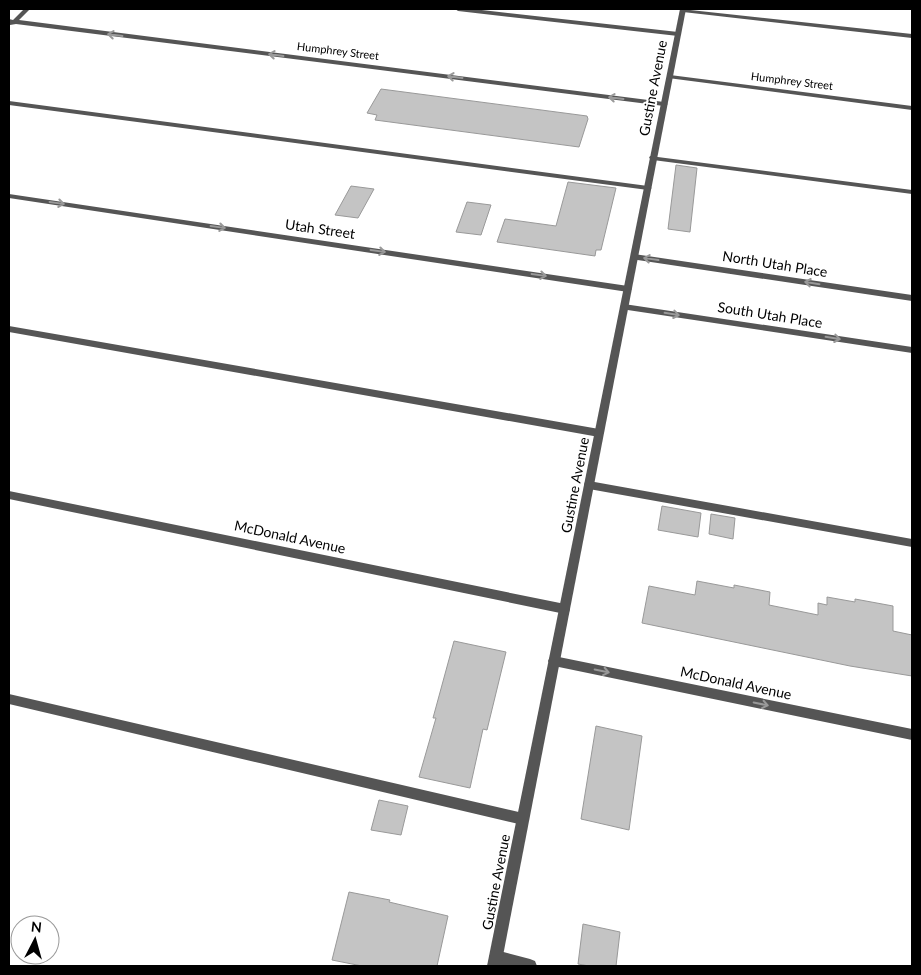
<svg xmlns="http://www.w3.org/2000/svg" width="921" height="975" font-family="Lato,sans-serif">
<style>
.building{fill:#c4c4c4;stroke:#999}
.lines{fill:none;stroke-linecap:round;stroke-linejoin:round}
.service{fill:#555;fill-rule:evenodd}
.minor{fill:#555;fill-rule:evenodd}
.tertiary{fill:#555;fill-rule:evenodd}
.oneway{stroke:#999}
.labels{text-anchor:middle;stroke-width:4;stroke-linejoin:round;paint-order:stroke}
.far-street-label{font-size:11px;fill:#000;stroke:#fff}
.street-label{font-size:14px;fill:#000;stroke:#fff}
</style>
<rect width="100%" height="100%" fill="#fff"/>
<!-- building -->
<path class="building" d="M381 89 587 116 588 119 579 147 375 120 377 115 367 113Z
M676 165 697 168 690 232 668 229Z
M568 182 616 188 601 250H596L595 256 497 242 505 219 556 226Z
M351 186 374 189 358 218 335 215Z
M467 202 491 205 481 235 456 232Z
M662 506 701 513 698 537 658 530Z
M711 514 735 518 733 539 709 534Z
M697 581 734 588V585L770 592 769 605 818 615V603L827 605V597L855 602V599L893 606V631L912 635V676L850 666 642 623 649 586 695 595Z
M454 641 506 652 487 730 483 729 470 788 419 777 436 718H433Z
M596 726 642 736 629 830 581 819Z
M379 800 408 806 401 835 371 830Z
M349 892 390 900 389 902 448 916 437 966H362L332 960Z
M583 924 620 932 616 966H589L578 964Z"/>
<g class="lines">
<!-- service -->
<path class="service" d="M455 9H473L678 32 681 34 678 36 458 11Z
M681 9 912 34V38L683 12 681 11Z
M9 101 648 186 652 188 648 190 9 105Z
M650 156 912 190V194L653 160 649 158Z
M9 326 599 429 604 433 599 437 9 332Z
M589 481 912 539V547L589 489 585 488 584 485 585 482Z
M9 694 523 813 527 815 529 819 527 823 523 825 9 704Z
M496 950 530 959 535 961 537 966C522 967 505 968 491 962L489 957 491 952Z"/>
<!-- minor -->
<path class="minor" d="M24 9H30L19 20 664 102 668 104 664 106 16 24 10 25 9 19 13 20Z
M670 75 912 106V110L668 78V76Z
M9 194 628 286 632 289 628 292 9 198Z
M634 254 912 295V301L631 259V255Z
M624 304 912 347V353L621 309 620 307 621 305Z
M9 491 565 604 569 606 570 609 569 612 565 614 9 499Z
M554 656 912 729V740L554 666 550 665 548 661 550 657Z"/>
<!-- tertiary -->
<path class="tertiary" d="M680 9H686L501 966H487Z"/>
</g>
<!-- one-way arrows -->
<defs><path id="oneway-shaft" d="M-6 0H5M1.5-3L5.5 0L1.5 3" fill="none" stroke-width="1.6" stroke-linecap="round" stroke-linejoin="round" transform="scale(1.25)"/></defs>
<g class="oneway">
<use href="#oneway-shaft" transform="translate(115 35) rotate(-173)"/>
<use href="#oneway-shaft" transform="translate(276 55) rotate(-173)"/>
<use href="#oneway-shaft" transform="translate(455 77) rotate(-173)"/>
<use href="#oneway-shaft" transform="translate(616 98) rotate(-173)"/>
<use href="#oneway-shaft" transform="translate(57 203) rotate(8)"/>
<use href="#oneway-shaft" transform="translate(218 227) rotate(8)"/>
<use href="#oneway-shaft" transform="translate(378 251) rotate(8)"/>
<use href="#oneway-shaft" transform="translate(651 259) rotate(-172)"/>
<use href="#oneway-shaft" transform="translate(539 275) rotate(8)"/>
<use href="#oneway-shaft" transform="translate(812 283) rotate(-171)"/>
<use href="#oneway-shaft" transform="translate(672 314) rotate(9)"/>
<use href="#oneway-shaft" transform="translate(833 338) rotate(9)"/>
<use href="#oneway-shaft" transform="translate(602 671) rotate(12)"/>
<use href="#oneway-shaft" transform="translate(761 704) rotate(12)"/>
</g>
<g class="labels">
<!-- far-street labels -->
<g class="far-street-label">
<text transform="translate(338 51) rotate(7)" y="4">Humphrey Street</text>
<text transform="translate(792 81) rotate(7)" y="4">Humphrey Street</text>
</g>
<!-- street labels -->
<g class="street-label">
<text transform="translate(653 88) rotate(-79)" y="5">Gustine Avenue</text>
<text transform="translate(320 229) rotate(8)" y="5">Utah Street</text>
<text transform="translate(775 264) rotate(9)" y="5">North Utah Place</text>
<text transform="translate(770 315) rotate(9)" y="5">South Utah Place</text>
<text transform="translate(575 485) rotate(-79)" y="5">Gustine Avenue</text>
<text transform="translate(290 537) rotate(12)" y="5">McDonald Avenue</text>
<text transform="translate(736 683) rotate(12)" y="5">McDonald Avenue</text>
<text transform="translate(496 882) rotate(-79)" y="5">Gustine Avenue</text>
</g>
</g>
<!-- border -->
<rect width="921" height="975" fill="none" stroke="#000000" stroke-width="20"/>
<!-- north arrow -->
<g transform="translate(35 940) rotate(6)"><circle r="24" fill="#ffffff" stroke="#999999"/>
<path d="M0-4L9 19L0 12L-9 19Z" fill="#000000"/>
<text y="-8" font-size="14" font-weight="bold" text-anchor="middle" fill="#000000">N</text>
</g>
</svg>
